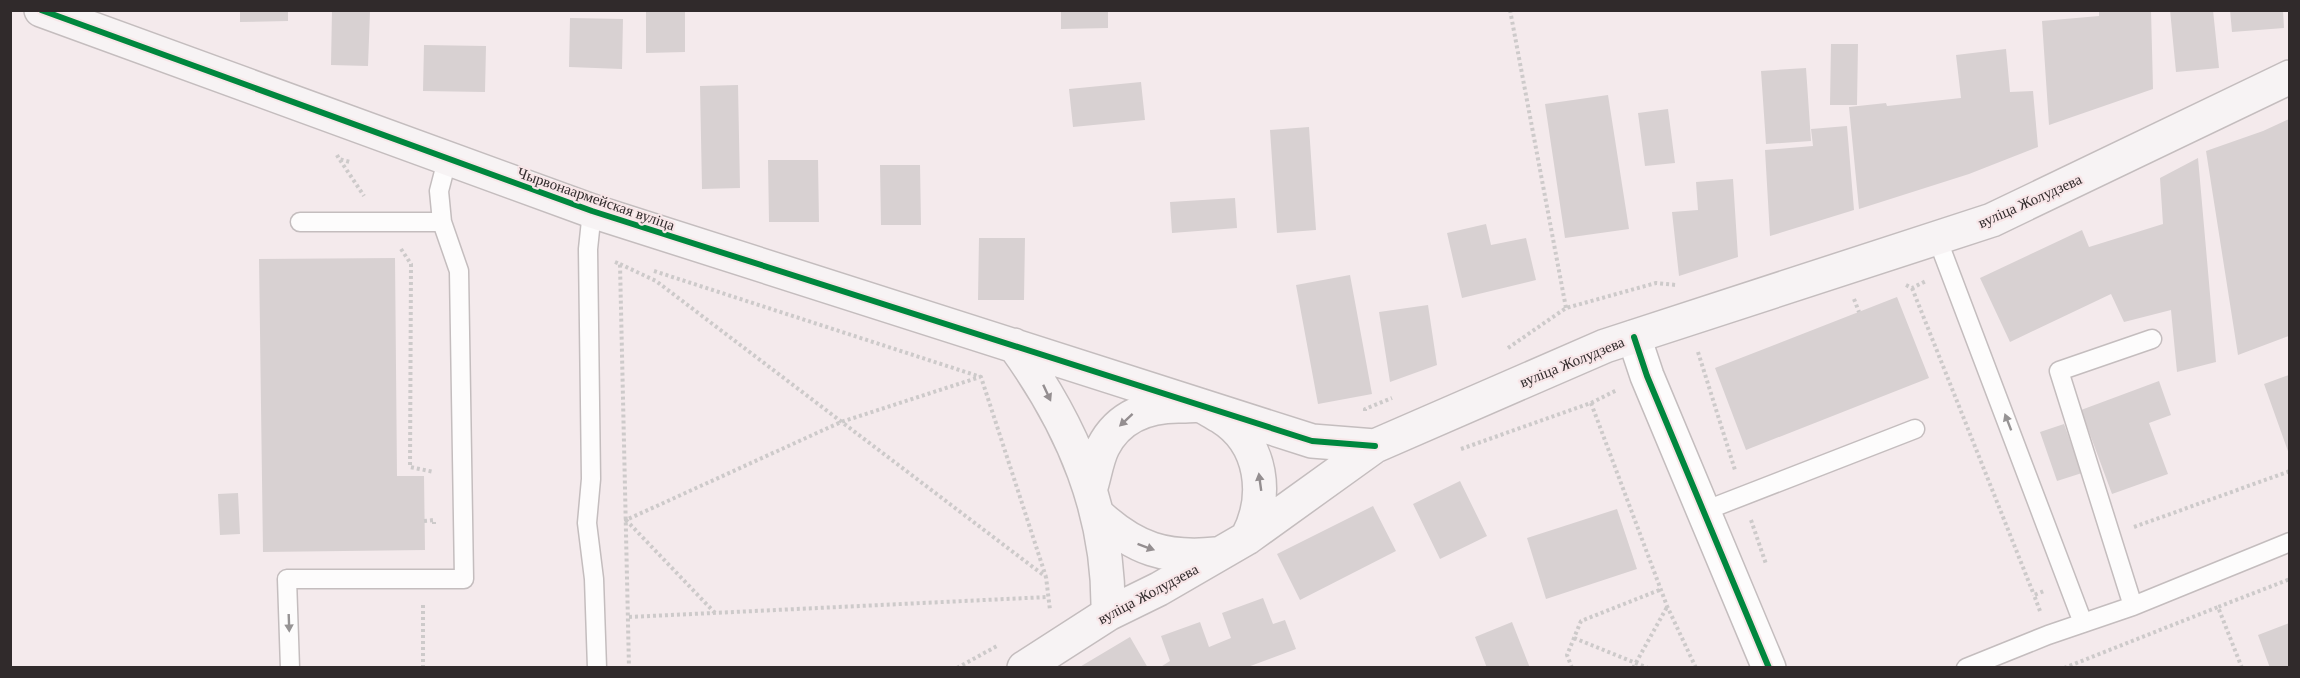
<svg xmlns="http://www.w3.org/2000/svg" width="2300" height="678" font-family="'Times New Roman',serif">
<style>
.building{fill:#d8d1d2}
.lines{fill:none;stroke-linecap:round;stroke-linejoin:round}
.lane-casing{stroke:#c4bdbe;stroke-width:21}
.street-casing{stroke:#c4bdbe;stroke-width:36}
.secondary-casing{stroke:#c4bdbe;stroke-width:36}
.path{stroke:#cdcaca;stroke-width:4;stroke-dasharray:3 3;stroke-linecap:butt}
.lane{stroke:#fdfcfc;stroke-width:18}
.street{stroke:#fdfcfc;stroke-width:33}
.secondary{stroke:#f7f3f4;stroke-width:33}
.cycleway-casing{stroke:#f8e6e8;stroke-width:10}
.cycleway{stroke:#00873e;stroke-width:6}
.oneway{fill:#948e90}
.oneway2{fill:#969394}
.labels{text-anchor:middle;stroke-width:4.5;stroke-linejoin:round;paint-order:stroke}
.street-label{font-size:15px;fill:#302a2b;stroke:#f8e6e8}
</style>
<rect width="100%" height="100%" fill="#f4eaec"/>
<!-- building -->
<path class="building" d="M240 10H288V21L240 22Z
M332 10 370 11 368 66 331 65Z
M646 10H685V52L646 53Z
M1061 10H1108V28L1061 29Z
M2099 10H2151L2153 89 2049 125 2042 21 2099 16Z
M2170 10H2213L2219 68 2176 72Z
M2230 10H2283L2284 28 2232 32Z
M570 18 623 19 622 69 569 67Z
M1831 44H1858L1857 105H1830Z
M424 45 486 46 485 92 423 91Z
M2006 49 2010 92 2033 91 2038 147 1969 174 1859 209 1849 107 1886 103 1887 106 1961 98 1956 55Z
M1806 68 1811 141 1766 144 1761 71Z
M1141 82 1145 120 1073 127 1069 89Z
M738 85 740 188 702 189 700 86Z
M1608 95 1629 229 1565 238 1545 104Z
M1668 109 1675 163 1645 166 1638 113Z
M2289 119V336L2238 355 2206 151 2263 131Z
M1847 126 1854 210 1770 236 1765 150 1813 146 1811 129Z
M1309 127 1316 230 1277 233 1270 130Z
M2198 158 2216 362 2177 372 2171 310 2124 322 2111 294 2010 342 1980 278 2082 230 2089 247 2163 224 2160 178Z
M768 160H818L819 222H769Z
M880 165H920L921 225H881Z
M1733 179 1738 257 1679 276 1672 212 1698 210 1696 182Z
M1235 198 1237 228 1172 233 1170 202Z
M1486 224 1491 245 1526 238 1536 280 1462 298 1447 233Z
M979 238H1025L1024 300H978Z
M395 258 397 476H424L425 550 263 552 259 259Z
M1350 275 1372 394 1318 404 1296 285Z
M1897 297 1929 378 1746 450 1715 368Z
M1428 305 1437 365 1390 382 1379 312Z
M2289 375V454L2264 384Z
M2159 381 2171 415 2149 423 2168 474 2112 494 2081 410Z
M2064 424 2082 473 2057 481 2040 432Z
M1460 481 1487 536 1440 559 1413 504Z
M238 493 240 534 220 535 218 494Z
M1373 506 1396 551 1300 600 1277 554Z
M1617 509 1637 569 1546 599 1527 538Z
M1263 598 1273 624 1285 620 1296 649 1245 668H1159L1170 661 1161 636 1200 622 1209 647 1231 638 1222 613Z
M1512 622 1530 668H1487L1475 637Z
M2289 623V668H2270L2258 635Z
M1130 637 1148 668H1078Z"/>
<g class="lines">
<!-- lane casing -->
<g class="lane-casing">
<path id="lane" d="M592 211 588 249 591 479 587 523 594 579 597 668
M300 222H442
M1937 238 2083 623
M1704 511 1915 429
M2133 606 2059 371 2152 339
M290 668 287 579H464L459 271 442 222 439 191 447 160
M1966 668 2048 635 2133 606 2290 542"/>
</g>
<!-- street casing -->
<g class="street-casing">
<path id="street" d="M1634 337 1647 376 1769 668"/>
</g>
<!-- secondary casing -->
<g class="secondary-casing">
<path id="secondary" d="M41 10 592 211 1312 441 1375 446
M1014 345C1073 426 1110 513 1108 614
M1091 487C1095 474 1097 459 1103 447 1119 415 1150 405 1183 406 1188 406 1196 405 1201 406 1207 408 1215 414 1221 417 1263 443 1269 497 1247 538
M1098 515C1135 549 1166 559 1216 554
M1024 668 1108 614 1159 589 1247 538 1375 446 1605 346 1992 220 2290 77"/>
</g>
<!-- path -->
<path class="path" d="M1510 10 1566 308
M337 155 339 159 350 162
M340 160 364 196
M401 249 411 264 410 467 434 472
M615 262 620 264 629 668
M620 264 656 281 1046 577 1050 610
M654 271 981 377 1046 577
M1906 285 1912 288 1926 281
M1912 288 2034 595
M1854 299 1859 312
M1508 348 1566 308 1656 283 1676 285
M1698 352 1735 470
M1591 403 1667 606 1696 668
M1365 411V409L1392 398
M1461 449 1591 403 1617 390
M1751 520 1766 564
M424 521 434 520V524
M2134 527 2290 471
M2040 611 2034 595 2044 591
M715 613 626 520 841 422 980 377
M629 617 1048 597
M1574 638 1648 668
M423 668V605
M957 668 997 646
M1572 668 1567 655 1581 621 1662 589
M1633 668 1667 607
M2064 668 2218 607
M2242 668 2218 607 2290 579"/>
<!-- lane -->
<use href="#lane" class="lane"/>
<!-- street -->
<use href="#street" class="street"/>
<!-- secondary -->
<use href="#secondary" class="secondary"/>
<!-- cycleway casing -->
<g class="cycleway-casing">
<path id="cycleway" d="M41 10 592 211 1312 441 1375 446
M1634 337 1647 376 1769 668"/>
</g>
<!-- cycleway -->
<use href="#cycleway" class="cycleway"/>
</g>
<!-- one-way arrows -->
<defs><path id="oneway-solid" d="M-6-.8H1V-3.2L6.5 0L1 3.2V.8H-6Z" transform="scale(1.5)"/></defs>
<g class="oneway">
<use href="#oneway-solid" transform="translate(1047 393) rotate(65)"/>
<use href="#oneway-solid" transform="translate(1126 420) rotate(137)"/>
<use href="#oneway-solid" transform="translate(1260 482) rotate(-98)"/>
<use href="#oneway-solid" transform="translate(1146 547) rotate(20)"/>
</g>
<g class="oneway2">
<use href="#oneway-solid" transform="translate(2008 422) rotate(-111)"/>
<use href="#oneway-solid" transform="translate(289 623) rotate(88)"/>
</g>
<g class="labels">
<!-- street labels -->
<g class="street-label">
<text transform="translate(596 199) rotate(19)" y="5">Чырвонаармейская вуліца</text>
<text transform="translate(2030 201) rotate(-24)" y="5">вуліца Жолудзева</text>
<text transform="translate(1572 362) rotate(-22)" y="5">вуліца Жолудзева</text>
<text transform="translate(1148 594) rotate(-28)" y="5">вуліца Жолудзева</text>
</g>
</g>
<!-- border -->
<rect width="2300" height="678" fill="none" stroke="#302a2b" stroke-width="24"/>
</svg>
